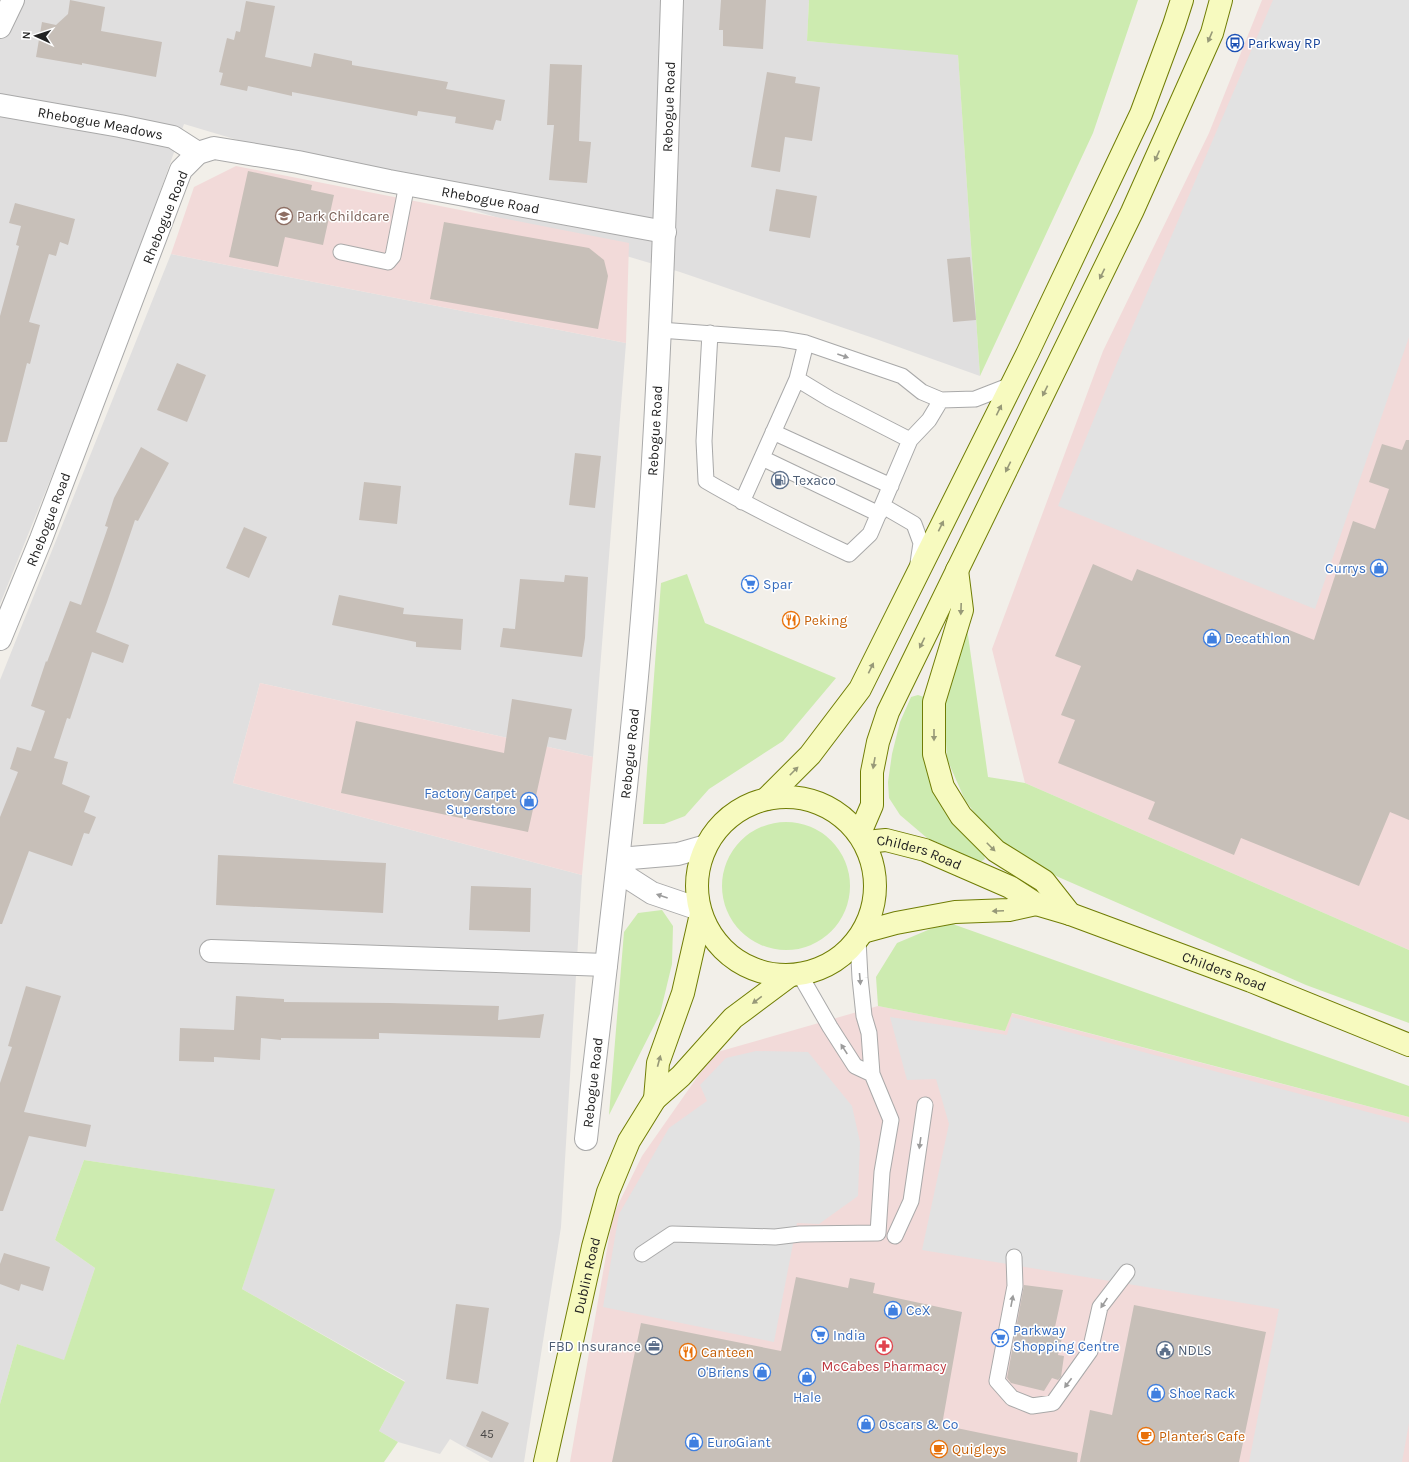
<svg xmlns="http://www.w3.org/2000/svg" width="1409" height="1462" font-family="Karla,sans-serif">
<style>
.residential{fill:#e0dfdf}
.commercial{fill:#f2dad9}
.grass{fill:#cdebb0}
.parking{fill:#e2e2e2}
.building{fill:#c7bfb8}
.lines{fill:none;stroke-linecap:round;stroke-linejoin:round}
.lane-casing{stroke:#a9a9a9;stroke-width:17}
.street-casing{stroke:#a9a9a9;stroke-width:24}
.secondary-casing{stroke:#707d05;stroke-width:24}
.lane{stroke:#fff;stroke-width:15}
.street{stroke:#fff;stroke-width:22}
.secondary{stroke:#f7fabf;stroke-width:22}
.oneway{fill:#979978}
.oneway2{fill:#9c9c9c}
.labels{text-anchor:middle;stroke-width:3;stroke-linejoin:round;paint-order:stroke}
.number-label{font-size:12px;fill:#4b4948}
.transit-label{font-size:14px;fill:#164399;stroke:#fff;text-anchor:start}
.street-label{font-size:14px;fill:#222;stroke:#fff}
.education-label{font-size:14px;fill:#785e54;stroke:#fff;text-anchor:start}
.service-label{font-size:14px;fill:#4e5e75;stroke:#fff;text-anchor:start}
.shop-label{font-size:14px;fill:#366cbe;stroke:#fff;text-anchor:start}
.food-label{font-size:14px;fill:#c56008;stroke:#fff;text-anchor:start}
.health-label{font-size:14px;fill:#be3a42;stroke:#fff}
</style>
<rect width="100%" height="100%" fill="#f2efe9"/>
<!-- residential -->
<path class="residential" d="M0 0H809L807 41 958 54 980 376 876 339 680 272 184 124 114 322 0 604Z
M171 254 626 343 593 757 260 683 233 783 582 875 561 1227 524 1462H490L450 1439 440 1454 398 1442 379 1431 405 1381 242 1289 274 1189 84 1160 55 1240 95 1268 64 1361 17 1344 0 1404V680Z"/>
<!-- commercial -->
<path class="commercial" d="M1262 0H1409V950L1025 783 992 649 1103 351 1209 133Z
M236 166 629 243 626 343 171 254 194 187Z
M260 683 593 757 582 875 233 783Z
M878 1006 1005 1031 1011 1013 1409 1117V1462H570L613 1215 642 1156 714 1053Z"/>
<!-- grass -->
<path class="grass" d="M809 0H1138L1093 133 980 376 958 55 807 41Z
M687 574 705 623 836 678 783 741 709 789 685 816 664 824H643L661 583Z
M967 628 988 777 1025 783 1409 950V1023L1306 985 1024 862 988 831 965 800 947 759 944 706Z
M918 695 924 697 943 806 957 828 983 853 985 859 980 862 927 838 900 815 889 798 888 782 892 754 900 722 911 697Z
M722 886a64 64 0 1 1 128 0a64 64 0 1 1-128 0Z
M662 910 673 926 672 964 660 1014 609 1115 624 932 638 913Z
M947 922 1409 1086V1117L1012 1013 1005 1031 878 1006 876 977 897 943Z
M84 1160 275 1189 242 1289 405 1382 379 1431 398 1442 384 1462H0V1404L17 1344 64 1360 95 1268 55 1240Z"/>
<!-- parking -->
<path class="parking" d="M1273 0H1409V337L1315 609 1058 506 1119 358Z
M890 1017 1007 1035 1012 1017 1409 1123V1423L1402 1462H1249L1279 1309 922 1250 949 1124 936 1079 907 1080Z
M756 1051 808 1052 852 1106 860 1142 858 1196 819 1224 797 1223 774 1342 603 1307 619 1214 669 1128 707 1101 700 1085 726 1058Z"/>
<!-- building -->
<path class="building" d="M70 0 105 7 101 31 162 42 156 77 82 63V65L36 57 42 22 56 25 68 14Z
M721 0H766L763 49 723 46V30H719Z
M246 1 275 6 265 57 311 67 314 53 352 61V65L448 82 446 89 505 100 501 121 496 120 493 130 455 123 456 117 418 111 417 116 292 92V96L248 86 247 91 220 85 223 73 219 72 227 38 234 40 236 31 240 32Z
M550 64 582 65 579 141 591 142 587 183 549 180 554 125H547Z
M767 72 796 77 795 83 820 87 812 141 785 137 780 172 751 167Z
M248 171 312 185 311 190 334 195 323 245 285 237 278 267 229 257Z
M776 189 817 196 810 238 769 231Z
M15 203 75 219 68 245 60 242 56 256 49 254 29 322 40 325 30 364 27 363 7 442H0V316L19 246 16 245 21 226 9 223Z
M444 222 589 248 604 260 608 276 598 329 430 299Z
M970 257 976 320 953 322 947 259Z
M177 363 206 375 187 422 157 410Z
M1406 440H1409V820L1390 812 1359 886 1241 838 1234 855 1148 819 1155 802 1058 763 1075 720 1061 715 1081 666 1055 656 1093 564 1132 581 1137 569 1314 640 1353 521 1375 529 1389 489 1369 482 1382 444 1402 450Z
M141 447 169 463 138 521 135 520 107 602 96 632 129 645 123 663 92 652 70 719 67 718 54 758 68 762 62 784 90 796 84 812 96 817 89 834 84 833 72 866 29 851 2 924H0V817L18 772 10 769 17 747 31 751 45 711 31 706 46 661 47 662 70 601 81 605 108 527 105 526 114 498Z
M575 453 601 456 595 508 569 505Z
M364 482 401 486 397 524 359 520Z
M244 527 267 537 249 578 226 568Z
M565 575 588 577 585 638 582 657 500 647 503 628 515 629 520 579 564 582Z
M339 595 404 608 403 614 463 619 461 650 416 647V642L332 625Z
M512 699 572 709 566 740 549 737 528 832 341 793 356 721 504 753Z
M218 855 386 863 383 913 216 905Z
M471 886 531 888 530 932 469 930Z
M26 986 61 996 24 1112 91 1125 86 1147 29 1136 3 1211H0V1083L12 1047 8 1046Z
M236 996 284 999V1002L390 1003 499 1006 498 1020 544 1014 540 1038 379 1033V1039L281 1038V1040L261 1038 260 1060 214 1057V1062L179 1061 180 1028 234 1030Z
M4 1253 50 1267 43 1291 21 1284 19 1291 0 1284V1264Z
M796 1277 848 1288 850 1278 875 1283 873 1293 962 1312 942 1425 1078 1453 1077 1462H612L641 1323 781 1351Z
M1024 1285 1063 1290 1055 1327 1064 1329 1058 1355 1064 1356 1061 1377 1058 1380 1052 1378 1044 1391 1011 1383 1007 1378Z
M456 1304 489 1308 478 1384 446 1379Z
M1134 1305 1266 1332 1239 1462H1080L1090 1410 1112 1415Z
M482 1411 509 1423 492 1458 466 1446Z"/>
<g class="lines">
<!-- lane casing -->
<g class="lane-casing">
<path id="lane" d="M341 252 388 262 393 256 407 184
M660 330 782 339 806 343 902 376 922 392 941 400 975 399 1011 385
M710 333 704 441 706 481C752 508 800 531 849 554L870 534 910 440
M806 343 797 379 830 399 910 440 929 420 941 400
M773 432 891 486
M762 458 879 514
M742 502 797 379
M883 506 914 524 921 543 918 563
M800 975 830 1027 855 1066 872 1074
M895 1236 911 1201 925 1105
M642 1254 672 1234 775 1237 800 1234 878 1233 882 1172 891 1120 872 1074 869 1033 864 1016 860 978 858 940
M1014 1257 1015 1286 997 1381 1012 1398 1032 1406 1053 1403 1090 1351 1100 1307 1127 1272"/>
</g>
<!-- street casing -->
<g class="street-casing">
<g id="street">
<path d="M0 27 13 0"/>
<path id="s1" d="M0 105 120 126 173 137 198 153"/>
<path id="s2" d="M0 639 41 539 181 170 198 153 214 148 298 162 389 181 665 232"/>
<path d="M699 909 652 893 627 877 619 859 678 854 706 846"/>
<path d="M211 951 606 965"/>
<path id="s3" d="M586 1139C604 978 625 816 639 654 658 437 665 218 672 0"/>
</g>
</g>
<!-- secondary casing -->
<g class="secondary-casing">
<g id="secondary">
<path d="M957 570 962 610 934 702V754L943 787 961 816 996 851 1044 881 1070 914"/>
<circle cx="786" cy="886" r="89"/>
<path d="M766 799 810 755 860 689 1028 352 1141 114 1174 25 1182 0"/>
<path d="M860 833 872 805V772L878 742 888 712 1132 212 1212 33 1221 0"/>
<path id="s4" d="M865 842 886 840 925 850 1010 887 1036 904 1070 914 1251 981 1409 1045"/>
<path d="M863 932 896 923 955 912 1009 910 1036 904"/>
<path d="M655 1099 658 1063 683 993 701 914"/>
<path id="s5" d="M545 1462 593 1247 608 1192 629 1141 655 1099 681 1076 733 1018 788 977"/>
</g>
</g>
<!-- lane -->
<use href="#lane" class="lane"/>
<!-- street -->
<use href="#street" class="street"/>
<!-- secondary -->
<use href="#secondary" class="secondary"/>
</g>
<!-- one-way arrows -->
<defs><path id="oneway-solid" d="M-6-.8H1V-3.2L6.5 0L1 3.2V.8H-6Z"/></defs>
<g class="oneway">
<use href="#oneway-solid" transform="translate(1210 37) rotate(113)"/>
<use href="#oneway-solid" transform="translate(1157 156) rotate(114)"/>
<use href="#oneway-solid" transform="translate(1102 274) rotate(116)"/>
<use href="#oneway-solid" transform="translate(1045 391) rotate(116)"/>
<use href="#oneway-solid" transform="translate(999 410) rotate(-64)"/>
<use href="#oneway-solid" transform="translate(1008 467) rotate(116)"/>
<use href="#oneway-solid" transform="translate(941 526) rotate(-64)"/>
<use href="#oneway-solid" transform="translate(961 609) rotate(92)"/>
<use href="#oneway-solid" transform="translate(922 643) rotate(116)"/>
<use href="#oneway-solid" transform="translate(871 668) rotate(-64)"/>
<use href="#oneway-solid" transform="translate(934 735) rotate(90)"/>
<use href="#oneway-solid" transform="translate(874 763) rotate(100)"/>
<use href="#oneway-solid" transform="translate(794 771) rotate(-45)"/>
<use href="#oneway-solid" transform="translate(991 847) rotate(45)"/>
<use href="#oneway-solid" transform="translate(998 911) rotate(177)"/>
<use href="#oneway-solid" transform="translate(757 1000) rotate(143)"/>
<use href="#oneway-solid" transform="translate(659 1061) rotate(-75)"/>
</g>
<g class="oneway2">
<use href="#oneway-solid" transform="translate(843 356) rotate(19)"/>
<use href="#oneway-solid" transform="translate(662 896) rotate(-161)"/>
<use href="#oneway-solid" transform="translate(860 979) rotate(85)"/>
<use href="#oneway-solid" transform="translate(844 1049) rotate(-123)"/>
<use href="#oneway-solid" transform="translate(920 1143) rotate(98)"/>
<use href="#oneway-solid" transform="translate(1012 1301) rotate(-79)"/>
<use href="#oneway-solid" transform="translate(1104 1303) rotate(124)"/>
<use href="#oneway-solid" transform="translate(1068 1383) rotate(127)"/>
</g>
<!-- icons -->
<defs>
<g id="bus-ring" transform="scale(0.9)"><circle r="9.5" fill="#fff" stroke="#1a4fb4" stroke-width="1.5"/><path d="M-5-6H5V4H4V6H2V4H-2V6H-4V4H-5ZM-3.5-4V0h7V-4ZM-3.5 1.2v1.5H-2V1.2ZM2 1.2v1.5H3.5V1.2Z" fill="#1a4fb4"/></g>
<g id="school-ring" transform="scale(0.9)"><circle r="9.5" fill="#fff" stroke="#8d6e63" stroke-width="1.5"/><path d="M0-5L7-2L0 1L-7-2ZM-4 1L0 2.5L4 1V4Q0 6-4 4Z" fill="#8d6e63"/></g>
<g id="fuel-ring" transform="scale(0.9)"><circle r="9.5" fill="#fff" stroke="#5c6f8a" stroke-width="1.5"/><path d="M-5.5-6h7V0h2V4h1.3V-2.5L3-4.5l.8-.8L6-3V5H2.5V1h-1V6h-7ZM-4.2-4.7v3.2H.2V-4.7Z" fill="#5c6f8a"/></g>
<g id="shop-ring" transform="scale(0.9)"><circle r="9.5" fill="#fff" stroke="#3f7fe0" stroke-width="1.5"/><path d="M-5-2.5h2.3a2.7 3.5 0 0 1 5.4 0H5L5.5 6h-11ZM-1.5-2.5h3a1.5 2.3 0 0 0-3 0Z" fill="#3f7fe0"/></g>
<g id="supermarket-ring" transform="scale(0.9)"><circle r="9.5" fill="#fff" stroke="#3f7fe0" stroke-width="1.5"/><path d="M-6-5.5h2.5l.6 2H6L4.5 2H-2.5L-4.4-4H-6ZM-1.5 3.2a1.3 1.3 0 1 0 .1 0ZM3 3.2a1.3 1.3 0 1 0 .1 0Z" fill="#3f7fe0"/></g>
<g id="restaurant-ring" transform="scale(0.9)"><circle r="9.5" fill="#fff" stroke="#e8710a" stroke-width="1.5"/><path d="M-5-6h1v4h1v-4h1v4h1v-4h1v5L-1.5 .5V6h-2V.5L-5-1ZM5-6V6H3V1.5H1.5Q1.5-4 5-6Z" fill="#e8710a"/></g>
<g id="office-ring" transform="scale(0.9)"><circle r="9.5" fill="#fff" stroke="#5c6f8a" stroke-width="1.5"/><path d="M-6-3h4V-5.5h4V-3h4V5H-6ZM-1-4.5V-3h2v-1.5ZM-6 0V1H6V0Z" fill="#5c6f8a"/></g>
<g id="pharmacy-ring" transform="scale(0.9)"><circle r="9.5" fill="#fff" stroke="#e0444e" stroke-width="1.5"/><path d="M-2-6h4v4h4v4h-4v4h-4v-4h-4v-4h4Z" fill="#e0444e"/></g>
<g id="civic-ring" transform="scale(0.9)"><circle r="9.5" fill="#fff" stroke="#5c6f8a" stroke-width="1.5"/><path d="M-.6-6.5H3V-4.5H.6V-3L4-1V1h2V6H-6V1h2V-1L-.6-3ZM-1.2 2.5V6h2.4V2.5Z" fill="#5c6f8a"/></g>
<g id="cafe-ring" transform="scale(0.9)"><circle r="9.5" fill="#fff" stroke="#e8710a" stroke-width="1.5"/><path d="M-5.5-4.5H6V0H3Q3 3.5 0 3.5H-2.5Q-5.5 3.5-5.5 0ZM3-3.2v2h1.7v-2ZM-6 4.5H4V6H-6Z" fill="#e8710a"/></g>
</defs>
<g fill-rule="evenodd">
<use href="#bus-ring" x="1235" y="43"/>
<use href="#school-ring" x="284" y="216"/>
<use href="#fuel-ring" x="780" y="480"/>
<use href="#shop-ring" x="1379" y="568"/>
<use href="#supermarket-ring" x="750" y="584"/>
<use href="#restaurant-ring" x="791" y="620"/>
<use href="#shop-ring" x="1212" y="638"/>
<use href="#shop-ring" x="529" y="801"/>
<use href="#shop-ring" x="893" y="1310"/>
<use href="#supermarket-ring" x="820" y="1335"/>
<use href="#supermarket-ring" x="1000" y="1338"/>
<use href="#office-ring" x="654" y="1346"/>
<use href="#pharmacy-ring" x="884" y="1346"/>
<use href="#civic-ring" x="1165" y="1350"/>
<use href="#restaurant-ring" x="688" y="1352"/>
<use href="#shop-ring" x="762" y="1372"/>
<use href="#shop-ring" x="807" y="1377"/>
<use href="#shop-ring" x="1156" y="1393"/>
<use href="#shop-ring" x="866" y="1424"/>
<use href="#cafe-ring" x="1146" y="1436"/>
<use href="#shop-ring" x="694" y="1442"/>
<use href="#cafe-ring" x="939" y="1449"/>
</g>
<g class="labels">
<!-- number labels -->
<g class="number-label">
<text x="487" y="1438">45</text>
</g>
<!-- transit labels -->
<g class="transit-label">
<text x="1248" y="48">Parkway RP</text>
</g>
<!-- street labels -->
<g class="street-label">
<text dy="5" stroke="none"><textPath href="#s3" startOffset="1036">Rebogue Road</textPath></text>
<text dy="5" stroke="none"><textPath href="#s1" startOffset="102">Rhebogue Meadows</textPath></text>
<text dy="5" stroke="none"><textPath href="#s2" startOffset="825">Rhebogue Road</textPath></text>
<text transform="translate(165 217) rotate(-68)" y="5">Rhebogue Road</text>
<text dy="5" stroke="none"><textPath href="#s3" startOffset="712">Rebogue Road</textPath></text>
<text dy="5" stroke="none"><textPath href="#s2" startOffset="129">Rhebogue Road</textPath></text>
<text dy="5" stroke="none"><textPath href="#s3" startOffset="388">Rebogue Road</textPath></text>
<text dy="5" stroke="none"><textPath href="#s4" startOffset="56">Childers Road</textPath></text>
<text dy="5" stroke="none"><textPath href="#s4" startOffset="385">Childers Road</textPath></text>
<text dy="5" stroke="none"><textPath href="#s3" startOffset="57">Rebogue Road</textPath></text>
<text dy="5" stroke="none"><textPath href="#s5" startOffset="191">Dublin Road</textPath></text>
</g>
<!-- education labels -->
<g class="education-label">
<text x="297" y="221">Park Childcare</text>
</g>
<!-- service labels -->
<g class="service-label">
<text x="793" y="485">Texaco</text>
<text x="641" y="1351" text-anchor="end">FBD Insurance</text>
<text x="1178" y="1355">NDLS</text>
</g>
<!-- shop labels -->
<g class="shop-label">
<text x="1366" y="573" text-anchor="end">Currys</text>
<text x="763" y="589">Spar</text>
<text x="1225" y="643">Decathlon</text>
<text x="516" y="798" text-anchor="end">Factory Carpet<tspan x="516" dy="16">Superstore</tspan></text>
<text x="906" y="1315">CeX</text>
<text x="1013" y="1335">Parkway<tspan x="1013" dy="16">Shopping Centre</tspan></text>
<text x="833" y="1340">India</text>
<text x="749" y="1377" text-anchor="end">O'Briens</text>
<text x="1169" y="1398">Shoe Rack</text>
<text x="807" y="1402" text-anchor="middle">Hale</text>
<text x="879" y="1429">Oscars &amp; Co</text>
<text x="707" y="1447">EuroGiant</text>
</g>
<!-- food labels -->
<g class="food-label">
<text x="804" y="625">Peking</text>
<text x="701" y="1357">Canteen</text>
<text x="1159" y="1441">Planter's Cafe</text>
<text x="952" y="1454">Quigleys</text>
</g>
<!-- health labels -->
<g class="health-label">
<text x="884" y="1371">McCabes Pharmacy</text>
</g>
</g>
<!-- north arrow -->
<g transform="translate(36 36) rotate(273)" stroke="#ffffff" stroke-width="3" paint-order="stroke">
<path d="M0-3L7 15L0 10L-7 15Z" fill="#222222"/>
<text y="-6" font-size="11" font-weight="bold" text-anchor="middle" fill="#222222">N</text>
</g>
</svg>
